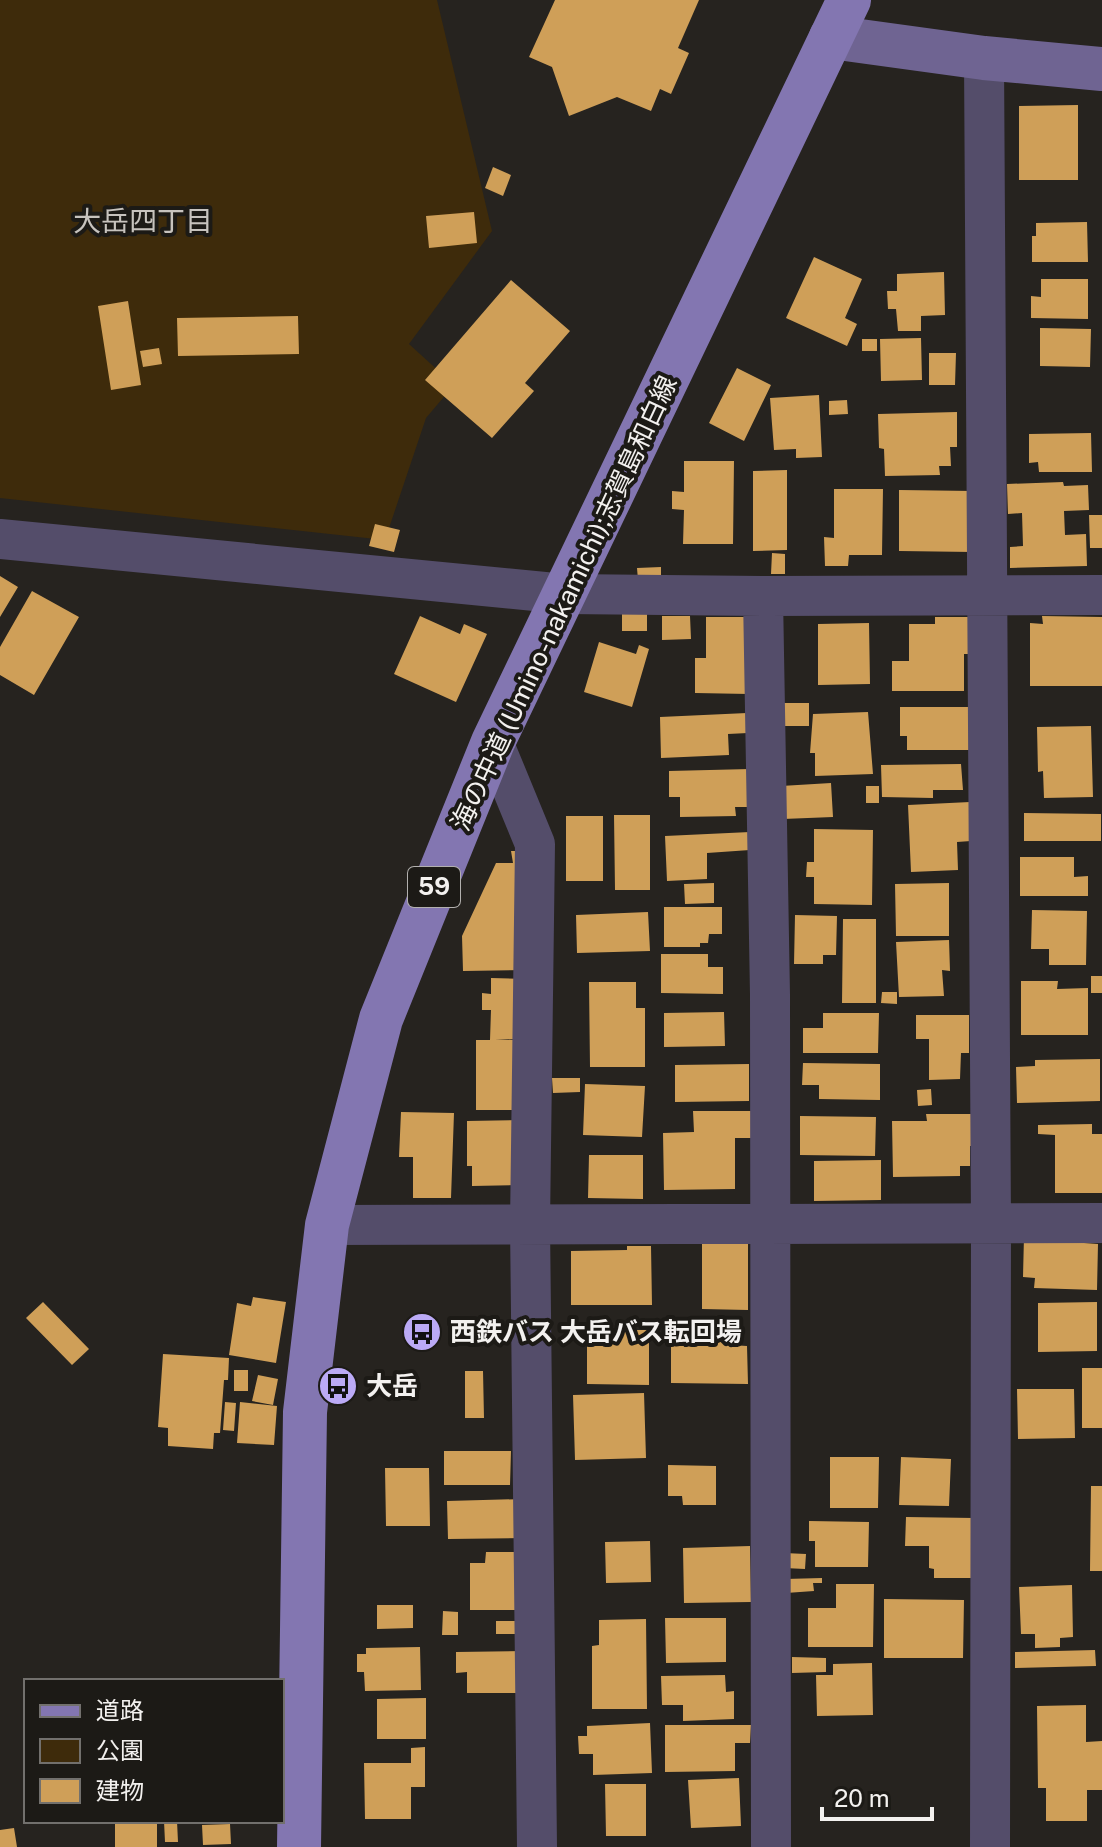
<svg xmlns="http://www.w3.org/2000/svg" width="1102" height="1847" font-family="'Public Sans','Noto Sans JP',sans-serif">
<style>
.green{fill:#3e2b0b}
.building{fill:#cf9f58}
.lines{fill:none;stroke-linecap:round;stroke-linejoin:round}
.street{stroke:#544d6a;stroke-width:40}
.secondary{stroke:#6f6492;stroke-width:44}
.primary{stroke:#8376b1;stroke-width:44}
.labels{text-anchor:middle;stroke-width:8;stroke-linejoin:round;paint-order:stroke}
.shield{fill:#1c1a16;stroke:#b2b0ae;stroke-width:2}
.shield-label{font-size:24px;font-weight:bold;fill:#f3f1ef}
.street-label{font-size:26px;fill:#f3f1ef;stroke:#1c1a16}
.poi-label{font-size:26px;font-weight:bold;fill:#f3f1ef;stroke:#1c1a16;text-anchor:start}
.neighbourhood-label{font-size:28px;fill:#c7c3be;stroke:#1c1a16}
</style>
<rect width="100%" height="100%" fill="#26231f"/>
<!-- green -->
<path class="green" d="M0 0H437L492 231 409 344 454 385 426 418 385 540 0 498Z"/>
<!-- building -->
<path class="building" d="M555 0H699L678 48 689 53 671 94 660 89 651 111 617 97 569 116 552 67 529 57Z
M1078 105V180H1019V106Z
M493 167 511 175 503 196 485 188Z
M474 212 477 243 429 248 426 216Z
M1087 222 1088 262H1032V236H1036V223Z
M814 257 862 279 845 318 857 324 847 346 786 318Z
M944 272 945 315 921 316V331H898L896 309H888L887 291H897V274Z
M1041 279H1088V319L1031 318V296L1041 297Z
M511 280 570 331 525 383 534 391 492 438 425 380Z
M128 301 141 385 111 390 98 306Z
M298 316 299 354 178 356 177 318Z
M1040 328 1091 329 1090 367 1040 366Z
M921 338 922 380 881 381 880 339Z
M862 339H877V351H862Z
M159 348 162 364 143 367 140 351Z
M929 353H956L955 385H929Z
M737 368 771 385 744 441 709 423Z
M819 395 822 457 796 458V449L774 450 770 398Z
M847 400 848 414 829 415V401Z
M957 412V447H950L951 466H939L940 475 885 476 884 449 879 448 878 414Z
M1091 433 1092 472H1039L1038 462 1029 463V434Z
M684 461H734L733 544H683L684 510 672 509V491L684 492Z
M787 470V550L753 551V471Z
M1063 482 1064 486 1088 485 1089 510 1064 511 1065 535 1086 534 1087 566 1010 568V547L1023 546 1022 513 1008 514 1007 484Z
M834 489H883L882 555H849L848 566H825L824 537 834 538Z
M899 490 974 491 973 552 899 551Z
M1089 515H1102V548H1090Z
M375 524 400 530 394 552 369 546Z
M772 553 785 554V574H771Z
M661 567V580H638L637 568Z
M0 576 18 587 0 617Z
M32 591 79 617 34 695 0 675V647Z
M622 613H647V631H622Z
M420 616 460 634 464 624 487 634 456 702 394 674Z
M662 616H690L691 639 662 640Z
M1042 616 1102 617V686H1030V623L1043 624Z
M706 617H749V694L695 693V658H706Z
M935 617H970V654H964V691H892V661H909V624H935Z
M869 623 870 684 818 685V624Z
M599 642 636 654 639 645 649 649 632 707 584 692Z
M784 703H809V726H784Z
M900 707H976L977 750H907V736H900Z
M868 712 873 774 815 776V753H810L813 714Z
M747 713 748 733 728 734 729 755 661 758 660 717Z
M1091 726 1093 797 1044 798 1043 771 1038 772 1037 727Z
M961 764 963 790H933V798L882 797 881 765Z
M750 769V807H735L736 816 680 817V797H669V771Z
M831 783 833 817 783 819 781 786Z
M866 786H879V803H866Z
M970 802 971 841 957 842 958 870 911 872 908 805Z
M1024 813 1101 814V841H1024Z
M614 815H650V890H615Z
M566 816H603V881H566Z
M814 829 873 830 872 905 814 904V877H806L807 862H814Z
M750 832V850L707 853V879L667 881 665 836Z
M511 851H528L529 970 463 971 462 936 496 863H513Z
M1020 857H1074V877L1088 876V896H1020Z
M714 883V903L685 904 684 884Z
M949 883V936H896L895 884Z
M664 907H722V934H709L708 943H700V947H664Z
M1032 910 1087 911 1086 965H1049V949H1031Z
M648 912 650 951 577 953 576 915Z
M795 915 837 916 836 955H823V964H794Z
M843 919H876V1003H842Z
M949 940 950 971 942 970 944 996 899 997 896 942Z
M661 954H708V967H723V994L661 993Z
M1091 976H1102V993H1091Z
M491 978 527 979 526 1039H495L519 1040V1110H476V1040H490L491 1010H482V993L491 994Z
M1021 981H1058L1057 989 1088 988V1035H1021Z
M589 982H636V1008H645V1067H590Z
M882 992H897V1004L881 1003Z
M724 1012 725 1046 664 1047V1013Z
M823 1013H879L878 1053H803V1028H823Z
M916 1015H969V1053H961L960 1079 929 1080V1039H916Z
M1100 1059V1101L1017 1103 1016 1067 1035 1066V1060Z
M803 1063 880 1064V1100L819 1099V1085H802Z
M749 1064V1101L675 1102V1065Z
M552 1078H580V1092L553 1093Z
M585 1084 645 1086 642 1137 583 1135Z
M931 1089 932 1105 918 1106 917 1090Z
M693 1111H752V1138H735V1189L664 1190 663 1133 694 1132Z
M401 1112 454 1113 451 1198H413V1157H399Z
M926 1114H973L974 1146H970V1166H960V1176L893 1177 892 1121H927Z
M800 1116 876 1117 875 1156 800 1155Z
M530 1120 521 1185 472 1186V1166H467V1121Z
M1092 1124V1134H1102V1193H1055V1135L1038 1134V1125Z
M589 1155H643V1199L588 1198Z
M881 1160V1200L814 1201V1161Z
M1024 1236 1083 1238 1084 1243 1098 1244 1097 1290 1034 1288 1035 1278 1023 1277Z
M748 1243V1310L702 1309V1244Z
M627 1246H651L652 1305H571V1251L627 1250Z
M253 1297 286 1302 276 1363 229 1355 237 1303 251 1306Z
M43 1302 89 1349 72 1365 26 1318Z
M1097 1302V1351L1038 1352V1303Z
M671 1329 731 1330V1345L747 1346 748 1384 671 1383Z
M612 1330H649V1385L587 1384V1338H612Z
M163 1354 229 1358 228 1380H224L220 1433H214L213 1449 168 1446V1428L158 1427Z
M1082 1368H1102V1428H1082Z
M234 1370H248V1391H234Z
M465 1371H483L484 1418H465Z
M258 1375 278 1379 273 1405 252 1401Z
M1017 1389H1074L1075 1438 1018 1439Z
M644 1393 646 1458 575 1460 573 1395Z
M225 1402 236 1403 234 1431 223 1430Z
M240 1402 277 1406 274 1445 237 1443Z
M444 1451H511L510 1485H444Z
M830 1457H879L878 1508H830Z
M901 1457 951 1459 949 1506 899 1505Z
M668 1465 716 1466V1505H683L682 1496H668Z
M385 1468H429L430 1526H386Z
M1091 1486H1102V1571H1090Z
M523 1499 524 1538 448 1539 447 1501Z
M906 1517 974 1518 971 1578H934V1569L929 1568V1546H905Z
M809 1521 869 1522 868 1567H815V1541H809Z
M650 1541 651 1582 606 1583 605 1542Z
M750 1546 751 1602 684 1603 683 1548Z
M486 1552H528L527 1610H470V1563H485Z
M784 1553 806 1554 805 1569 784 1568Z
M822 1578V1583H813L814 1591 786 1593 785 1579Z
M836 1584H874L873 1647H808V1608H836Z
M1072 1585 1073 1637 1060 1638V1647L1035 1648V1634H1021L1019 1587Z
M884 1599 964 1600 963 1658H884Z
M377 1605H413V1628L377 1629Z
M443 1611 458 1612V1635H442Z
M665 1618H726V1662L666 1663Z
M646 1619 647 1709H592V1646L599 1645V1620Z
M496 1621H527V1634H496Z
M420 1647 421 1690 365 1691 364 1672H357V1654H366V1648Z
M1095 1650 1096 1666 1015 1668V1652Z
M524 1651 525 1693H467V1672L456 1673V1652Z
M792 1657 826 1658V1672L792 1673Z
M872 1663 873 1715 817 1716 816 1675H833V1664Z
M725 1675 726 1692 734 1691V1719L683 1721V1705H662L661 1676Z
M426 1698V1739H377V1699Z
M1086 1705V1742L1102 1741V1790H1087V1821H1046V1788H1038L1037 1706Z
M650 1723 652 1773 593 1775V1754H579L578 1736H587V1726Z
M665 1725H751L750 1743H735V1771L665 1772Z
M425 1747V1787H411V1819H365L364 1763H411V1748Z
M739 1778 741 1826 691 1828 688 1780Z
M605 1784H646V1836H606Z
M115 1821H157V1847H115Z
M164 1821H177L178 1842H165Z
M230 1824 231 1844 203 1845 202 1825Z
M14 1828 17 1847H0V1830Z"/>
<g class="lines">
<!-- street -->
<path class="street" d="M984 58 991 1224 990 1847
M0 539 565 594 763 596 1102 595
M763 596 770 995 771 1847
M493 742 535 844 530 1224 537 1847
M327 1225 1102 1223"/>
<!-- secondary -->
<path class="secondary" d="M831 37 984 58 1102 69"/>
<!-- primary -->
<path class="primary" d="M299 1847 305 1412 327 1225 381 1019 493 742 849 0"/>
</g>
<!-- icons -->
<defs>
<g id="bus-disc" transform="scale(2)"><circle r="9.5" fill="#bbaaf6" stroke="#1c1a16"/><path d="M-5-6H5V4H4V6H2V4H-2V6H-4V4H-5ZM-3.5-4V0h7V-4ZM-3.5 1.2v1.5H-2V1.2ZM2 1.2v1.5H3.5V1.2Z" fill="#111"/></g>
</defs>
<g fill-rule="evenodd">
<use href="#bus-disc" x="422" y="1332"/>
<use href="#bus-disc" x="338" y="1386"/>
</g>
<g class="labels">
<!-- shield labels -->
<rect class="shield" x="408" y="867" width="52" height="40" rx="6"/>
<g class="shield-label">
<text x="434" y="895">59</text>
</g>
<!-- street labels -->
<g class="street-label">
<text transform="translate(564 603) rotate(-65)" y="9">海の中道 (Umino-nakamichi);志賀島和白線</text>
</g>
<!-- poi labels -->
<g class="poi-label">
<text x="450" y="1341">西鉄バス 大岳バス転回場</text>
<text x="366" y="1395">大岳</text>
</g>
<!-- neighbourhood labels -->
<g class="neighbourhood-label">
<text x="143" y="231">大岳四丁目</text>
</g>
</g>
<!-- legend -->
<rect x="24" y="1679" width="260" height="144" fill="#1c1a16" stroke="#72706d" stroke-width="2"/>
<rect x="40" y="1705" width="40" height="12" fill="#8376b1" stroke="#72706d" stroke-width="2"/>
<text x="96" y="1719" font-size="24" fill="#f3f1ef">道路</text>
<rect x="40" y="1739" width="40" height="24" fill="#3e2b0b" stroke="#72706d" stroke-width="2"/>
<text x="96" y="1759" font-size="24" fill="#f3f1ef">公園</text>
<rect x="40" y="1779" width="40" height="24" fill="#cf9f58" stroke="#72706d" stroke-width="2"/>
<text x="96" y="1799" font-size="24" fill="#f3f1ef">建物</text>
<!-- scale -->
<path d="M822 1807v12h110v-12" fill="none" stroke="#f3f1ef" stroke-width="4"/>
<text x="834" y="1807" font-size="24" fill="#f3f1ef" stroke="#1c1a16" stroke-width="6" paint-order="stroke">20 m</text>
</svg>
